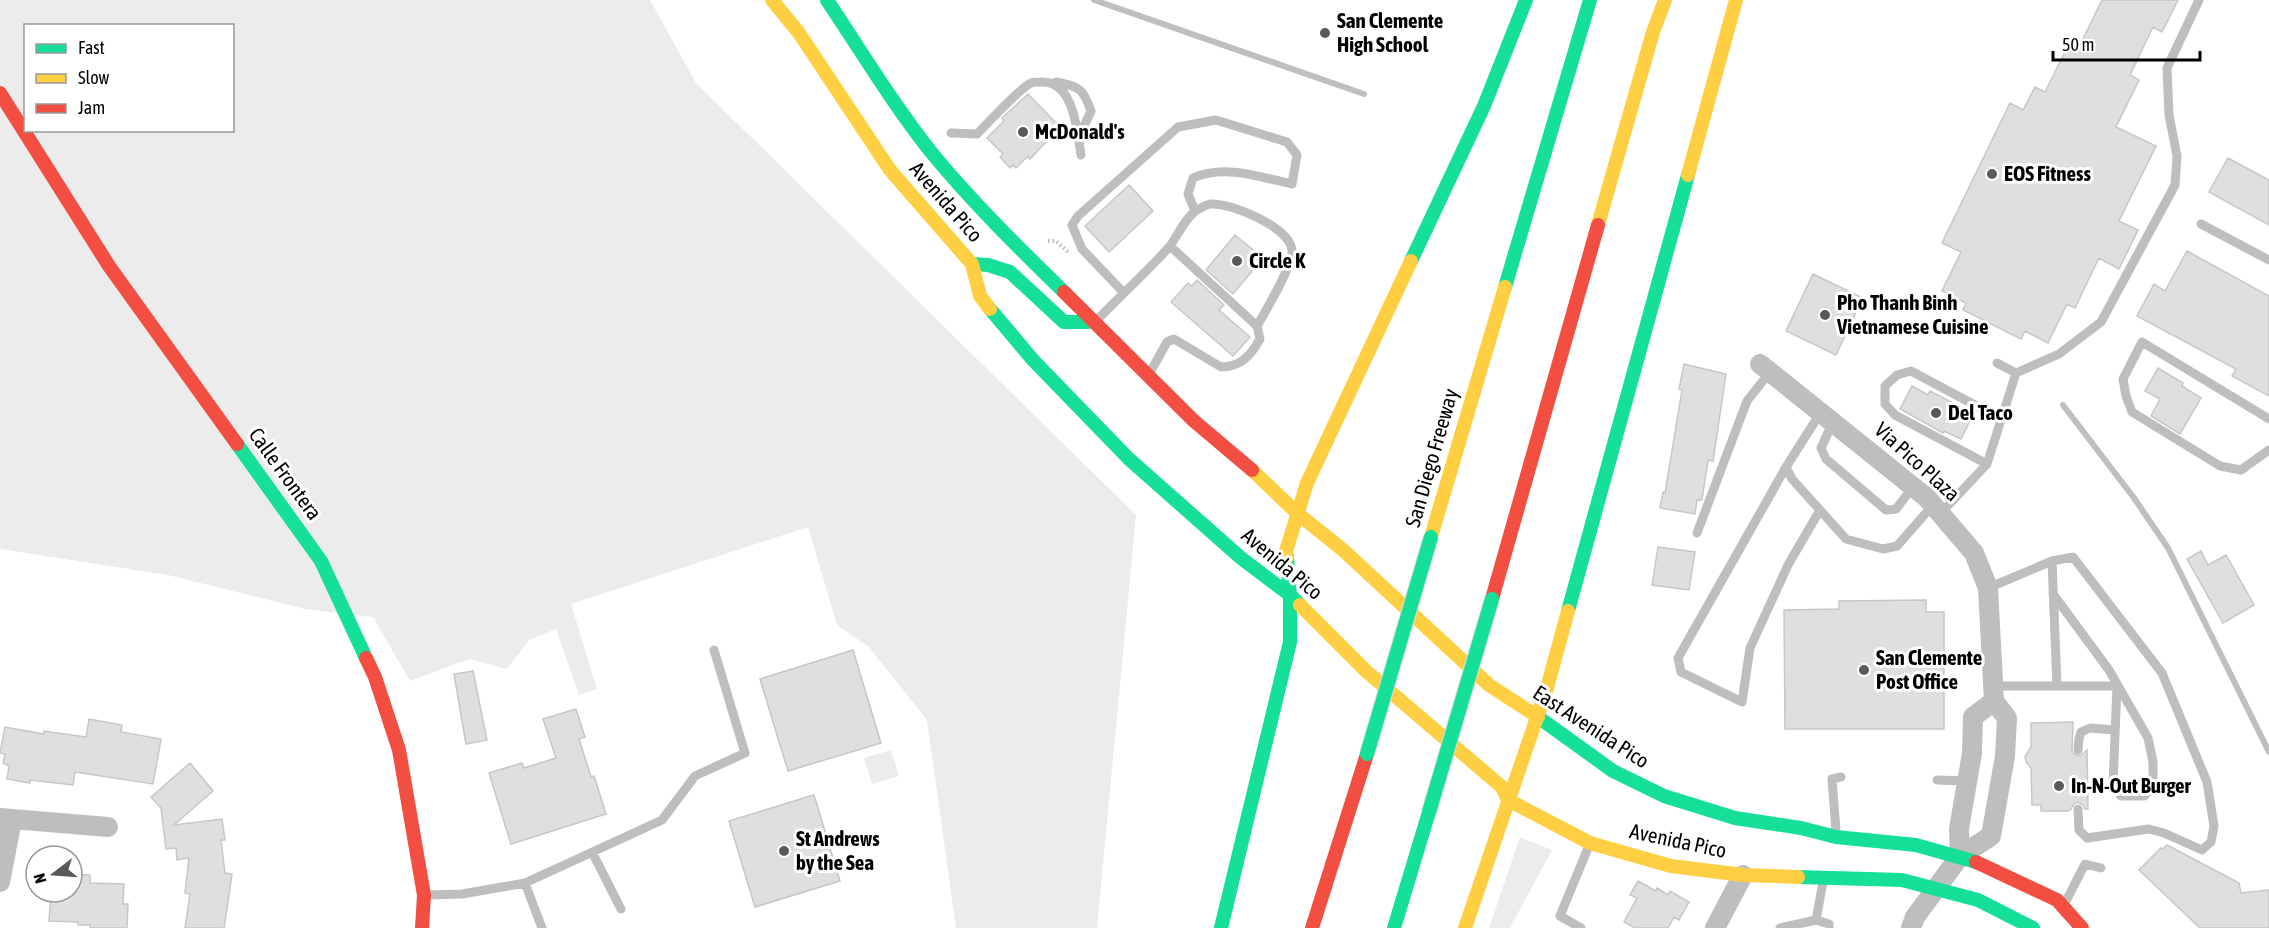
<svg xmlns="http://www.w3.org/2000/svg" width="2269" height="928" font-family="'Asap Condensed',sans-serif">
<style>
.green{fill:#ececec;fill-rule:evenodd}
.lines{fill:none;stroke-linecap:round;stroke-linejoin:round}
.stream{stroke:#bfbfbf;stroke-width:6}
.building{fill:#dfdfdf;stroke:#c7c7c7;stroke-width:1.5}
.path{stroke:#b9b9b9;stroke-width:4;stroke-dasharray:1.5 3;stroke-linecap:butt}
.lane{stroke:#bebebe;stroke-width:9}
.street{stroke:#bebebe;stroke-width:20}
.fast{stroke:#16e098;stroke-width:14}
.slow{stroke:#ffcf43;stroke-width:14}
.jam{stroke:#f24e42;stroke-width:14}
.fast-bridge-casing{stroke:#dbdbdb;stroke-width:16;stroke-linecap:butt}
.fast-bridge{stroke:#16e098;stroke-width:14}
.poi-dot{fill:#595959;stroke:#fff;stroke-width:2}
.labels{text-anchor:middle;stroke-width:6;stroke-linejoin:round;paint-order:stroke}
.poi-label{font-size:21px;font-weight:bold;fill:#000;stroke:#fff;text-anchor:start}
.street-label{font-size:21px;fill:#000;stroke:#fff}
</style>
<rect width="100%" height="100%" fill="#fff"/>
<!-- green -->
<path class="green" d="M0 0H650L696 83 1136 515 1097 928H956L927 720 869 647 837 625 808 527 571 604 597 689 579 695 556 629 529 640 507 669 469 659 410 681 373 617 305 609 168 575 0 549ZM26 26H232V130H26Z
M891 750 899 776 872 784 864 758Z
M1520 837 1552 850 1510 928H1489Z"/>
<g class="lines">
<!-- stream -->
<path class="stream" d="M1094 0 1364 94
M2063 405 2134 498 2168 548 2269 752"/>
</g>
<!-- building -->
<path class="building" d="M2102 0H2178L2162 32 2153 27 2130 75 2139 80 2116 127 2156 146 2119 221 2138 230 2119 269 2099 258 2075 308 2067 304 2048 343 2025 331 2021 339 1963 310 1966 303 1942 291 1961 252 1942 243 2010 103 2023 110 2035 87 2045 92 2069 44 2078 49Z
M1028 94 1060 127 1030 159 1028 156 1016 168 1013 165 1010 168 1000 157 1003 154 987 138 1004 121 1002 118Z
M2228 158 2269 180V225L2209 192Z
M1129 185 1153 211 1109 252 1085 226Z
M1235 235 1263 258 1233 294 1206 270Z
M2187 251 2269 296V396L2232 376 2236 369 2137 316 2154 284 2165 291Z
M1813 274 1863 298 1836 355 1786 331Z
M1197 280 1224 305 1219 310 1250 337 1233 356 1171 302 1188 283 1192 286Z
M1684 364 1726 374 1713 461 1708 460 1702 500H1697L1695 514 1660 508 1663 492 1665 493 1682 390 1679 389Z
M2158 368 2183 383 2182 386 2201 398 2180 434 2151 416 2160 399 2145 391Z
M1912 386 1928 395 1930 391 1957 405 1956 408 1972 417 1961 439 1944 431 1943 433 1900 409Z
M1658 547 1695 552 1689 590 1652 585Z
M2201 551 2208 565 2226 555 2254 605 2223 623 2187 559Z
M1926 600V612H1944V729H1785L1784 610 1839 609V601Z
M853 650 881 743 788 771 760 679Z
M473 671 487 740 466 744 454 674Z
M576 709 585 737 579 739 591 777 594 776 606 814 511 844 489 773 522 763 524 768 556 758 543 719Z
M89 719 122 725 121 732 161 739 153 784 75 772 73 785 30 780V783L7 779 9 766 3 763 5 754 0 753 5 727 44 734V731L86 737Z
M2073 722 2072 753 2080 756 2087 750 2088 809H2085L2083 805 2078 802 2074 804 2071 809 2068 811H2041V805H2032L2031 768 2026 762 2025 757 2031 747V723Z
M190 763 213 791 174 825 222 819 225 840H221L225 873 232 874 224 928H185L190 894 185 893 189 858 177 860 176 848 166 849 161 808 151 797Z
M814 795 840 881 755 907 729 821Z
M2167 845 2239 883 2241 893 2269 890V928H2200L2139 870 2161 848 2163 849Z
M72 874 90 875V883L124 884 123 904H128L127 928H90V925H78V922L49 921 51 894H63V892H72Z
M1638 881 1656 891 1657 888 1668 895 1670 891 1689 902 1679 920 1674 917 1668 928H1635L1624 922 1637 898 1630 895Z"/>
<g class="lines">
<!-- path -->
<path class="path" d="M1048 241H1056L1069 253"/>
<!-- lane -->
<path class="lane" d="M1056 82C1080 87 1083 88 1091 111L1078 139
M951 133 977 134C987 124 1021 87 1031 83 1032 82 1040 82 1041 82 1074 80 1077 131 1081 155
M2201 224 2269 260
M1124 293 1082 249 1072 225 1078 216 1178 127 1216 120 1287 142 1297 155 1292 184C1260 177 1224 164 1193 178L1188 194 1195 211
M1099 318C1122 294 1148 271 1170 246 1178 235 1186 217 1197 210 1200 208 1206 205 1210 204 1230 202 1293 228 1292 252 1291 269 1266 310 1257 326
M1152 369 1167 342 1174 339 1221 367C1241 367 1251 355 1260 339L1257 326 1170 246
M2016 373 2059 354 2101 322 2175 185 2177 156 2169 115 2167 68 2199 0
M1821 412 1786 467 1792 479 1846 539 1883 549 1897 546 1933 505
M2269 419 2142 342 2123 379 2126 396 2132 412 2220 466 2241 470 2269 450
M1833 422 1821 448 1826 459 1886 510 1896 509 1913 487
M1987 464 1895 415 1885 404V386L1897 375 1911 371 2001 419
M1786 467 1678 658 1681 672 1742 702 1750 648 1788 565 1820 510
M1940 514 1987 464 2016 373 1997 363
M1697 533 1747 401 1770 372
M2052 561 2057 686H2117
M1988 588 2052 561 2073 557 2162 673 2207 782 2214 826 2211 842 2202 850 2164 833 2149 829 2087 838 2079 830 2078 809
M2053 594 2109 670 2148 738 2153 762V787L2144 796H2121L2113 785 2117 686
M1993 686H2057
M2078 750 2079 739 2081 732 2090 728 2115 730
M1937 780 1967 781
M1836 831 1832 779 1841 777
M592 852 621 909
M1823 882 1816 920 1829 924V928
M525 883 542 928
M426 895 462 894 525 883 662 820 695 776 745 753 714 650
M2065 903 2085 864 2101 868
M1581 928 1560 916 1588 848
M1780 928 1816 920"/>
<!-- street -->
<path class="street" d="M1760 364 1927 498 1974 553 1988 588 1994 701 2007 718 2005 756 1991 836 1960 856 1915 917 1911 928
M0 818 108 827
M1960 856 1959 829 1972 753 1973 717 1994 701
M0 882 12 820
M1715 928 1743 875"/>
<!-- fast -->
<path class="fast" d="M827 0C861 51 893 104 931 152 972 202 1018 247 1064 292
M1411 261 1484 106 1526 0
M972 264 988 265 1010 272 1064 322H1088
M1505 287 1590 0
M990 309 1033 360 1129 459 1241 558 1290 595 1300 605
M237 444 321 561 366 658
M1568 611 1688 175
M1538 717 1613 771 1664 796 1735 818 1801 828 1836 837 1916 845 1976 862
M1798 877 1902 880 1978 900 2033 928
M1221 928 1290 642V595L1287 557
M1394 928 1429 812"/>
<!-- slow -->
<path class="slow" d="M772 0 799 33 890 170 972 264 980 296 990 309
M1688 175 1736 0
M1598 225 1653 32 1665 0
M1252 470 1297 513 1343 550 1489 685 1538 717
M1431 537 1505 287
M1287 557 1286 551 1307 483 1411 261
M1300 605 1366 671 1502 787 1508 800
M1508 800 1590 843 1671 866 1743 875 1798 877
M1465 928 1547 688 1568 611"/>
<!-- jam -->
<path class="jam" d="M0 93 109 266 237 444
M1064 292 1194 421 1252 470
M1492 599 1598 225
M366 658 375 677 399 750 424 895 422 928
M1976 862 2057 900 2082 928
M1312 928 1367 754"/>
<!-- fast-bridge casing -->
<g class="fast-bridge-casing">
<path id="fast-bridge" d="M1367 754 1431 537
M1429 812 1492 599"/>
</g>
<!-- fast-bridge -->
<use href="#fast-bridge" class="fast-bridge"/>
</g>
<!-- markers -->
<g class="poi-dot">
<circle cx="1325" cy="33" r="6"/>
<circle cx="1023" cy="132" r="6"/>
<circle cx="1992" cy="174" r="6"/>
<circle cx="1237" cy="261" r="6"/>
<circle cx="1825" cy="315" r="6"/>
<circle cx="1936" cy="413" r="6"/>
<circle cx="1864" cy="670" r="6"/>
<circle cx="2059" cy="786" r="6"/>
<circle cx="784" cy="851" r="6"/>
</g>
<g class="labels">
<!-- poi labels -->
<g class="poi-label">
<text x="1337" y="28">San Clemente<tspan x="1337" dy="24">High School</tspan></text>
<text x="1035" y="139">McDonald's</text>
<text x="2004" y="181">EOS Fitness</text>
<text x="1249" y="268">Circle K</text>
<text x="1837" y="310">Pho Thanh Binh<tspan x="1837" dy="24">Vietnamese Cuisine</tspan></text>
<text x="1948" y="420">Del Taco</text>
<text x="1876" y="665">San Clemente<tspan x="1876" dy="24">Post Office</tspan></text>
<text x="2071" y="793">In-N-Out Burger</text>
<text x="796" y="846">St Andrews<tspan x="796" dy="24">by the Sea</tspan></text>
</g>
<!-- street labels -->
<g class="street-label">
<text transform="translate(946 202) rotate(49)" y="7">Avenida Pico</text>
<text transform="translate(1432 458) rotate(-74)" y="7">San Diego Freeway</text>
<text transform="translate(1917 462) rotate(42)" y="7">Via Pico Plaza</text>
<text transform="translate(285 474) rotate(54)" y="7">Calle Frontera</text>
<text transform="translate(1282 564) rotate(40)" y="7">Avenida Pico</text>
<text transform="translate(1591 727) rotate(33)" y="7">East Avenida Pico</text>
<text transform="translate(1678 841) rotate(12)" y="7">Avenida Pico</text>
</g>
</g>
<!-- legend -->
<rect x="24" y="24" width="210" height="108" fill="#ffffff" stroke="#999999" stroke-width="1.5"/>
<rect x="36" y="44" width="30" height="9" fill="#16e098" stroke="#999999" stroke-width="1.5"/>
<text x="78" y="54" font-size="18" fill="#000000">Fast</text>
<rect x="36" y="74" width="30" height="9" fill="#ffcf43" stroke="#999999" stroke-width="1.5"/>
<text x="78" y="84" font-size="18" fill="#000000">Slow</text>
<rect x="36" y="104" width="30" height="9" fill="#f24e42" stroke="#999999" stroke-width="1.5"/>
<text x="78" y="114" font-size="18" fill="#000000">Jam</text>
<!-- north arrow -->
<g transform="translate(54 874) rotate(253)"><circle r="28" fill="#ffffff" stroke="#999999" stroke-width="1.5"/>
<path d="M0-4.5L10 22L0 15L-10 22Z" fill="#595959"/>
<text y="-9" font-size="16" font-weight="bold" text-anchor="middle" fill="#000000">N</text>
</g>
<!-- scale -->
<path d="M2053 51v9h147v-9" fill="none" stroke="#000000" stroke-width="3"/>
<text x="2062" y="51" font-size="18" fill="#000000" stroke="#ffffff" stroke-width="4.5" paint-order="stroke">50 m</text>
</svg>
